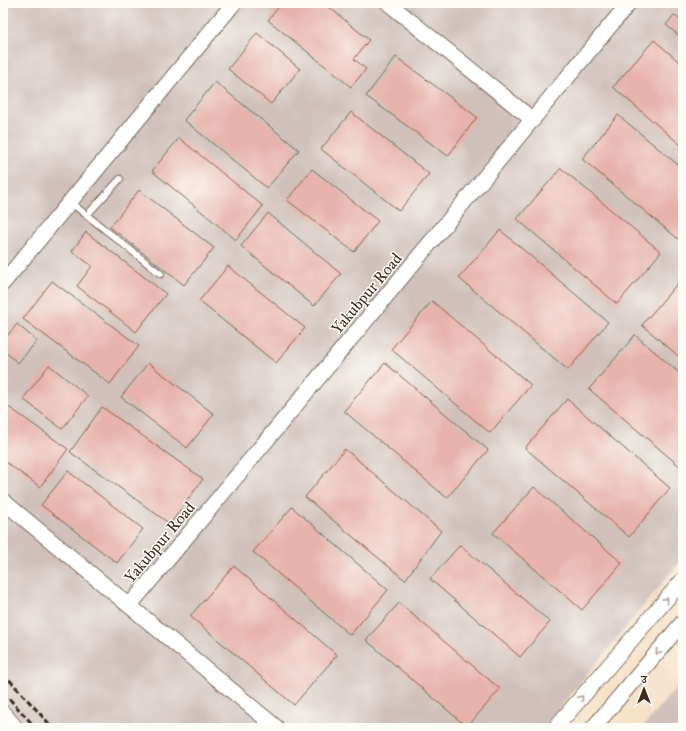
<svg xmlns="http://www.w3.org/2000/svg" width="686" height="731" font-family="'IM FELL Great Primer','Noto Serif Devanagari',serif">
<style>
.industrial{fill:#cfc0bb}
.building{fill:#e7b2ab}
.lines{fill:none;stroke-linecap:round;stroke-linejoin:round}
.service-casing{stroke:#7c6a58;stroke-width:8}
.tertiary-casing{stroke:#7c6a58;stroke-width:17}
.service{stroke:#fff;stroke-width:6}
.tertiary{stroke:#fff;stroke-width:15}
.rail{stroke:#3b2a1e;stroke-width:3;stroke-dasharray:6 3;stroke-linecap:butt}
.oneway{stroke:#a79f9a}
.labels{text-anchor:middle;stroke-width:3;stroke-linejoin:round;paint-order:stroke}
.street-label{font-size:16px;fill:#3b2a1e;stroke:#fdfcf7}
</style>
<rect width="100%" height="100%" fill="#fdfcf7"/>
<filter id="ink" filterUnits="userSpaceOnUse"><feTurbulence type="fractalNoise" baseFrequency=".025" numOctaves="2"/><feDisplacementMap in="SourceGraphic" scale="8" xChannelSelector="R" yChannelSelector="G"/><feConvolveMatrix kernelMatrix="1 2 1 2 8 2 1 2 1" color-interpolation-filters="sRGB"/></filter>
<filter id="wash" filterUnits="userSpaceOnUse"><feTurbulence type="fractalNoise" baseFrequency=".012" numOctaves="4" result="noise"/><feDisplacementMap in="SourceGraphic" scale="16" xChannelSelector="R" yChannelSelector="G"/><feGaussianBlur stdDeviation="0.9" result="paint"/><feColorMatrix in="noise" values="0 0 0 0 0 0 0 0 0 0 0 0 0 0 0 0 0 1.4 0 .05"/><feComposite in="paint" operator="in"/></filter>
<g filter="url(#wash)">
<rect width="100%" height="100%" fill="#f4e0c5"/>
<!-- industrial -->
<path class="industrial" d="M3 3H683V558L543 728H3Z
M683 679V728H642Z"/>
<g id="blocks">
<!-- building -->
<path class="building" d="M282 3H324L369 40 354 59 366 69 351 87 268 20Z
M674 15 683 22V39L666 25Z
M257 33 300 69 271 104 228 69Z
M654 40 683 65V147L613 87Z
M396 57 477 117 448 156 366 96Z
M215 82 299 150 267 188 184 120Z
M351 112 429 174 399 211 321 149Z
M618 115 683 169V243L582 159Z
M179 138 263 206 236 240 152 171Z
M561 168 661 252 617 304 517 219Z
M312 169 378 221 354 252 287 200Z
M139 190 214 248 184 285 110 227Z
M268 213 341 274 314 306 241 246Z
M500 230 608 322 568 370 459 278Z
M86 232 166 294 136 332 77 286 92 266 72 251Z
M228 266 305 328 276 363 199 301Z
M683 277V360L642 325Z
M52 281 139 346 110 384 23 319Z
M432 301 531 385 490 433 391 349Z
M17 324 37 341 18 363 3 350V341Z
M635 335 683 376V469L589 389Z
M148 363 214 414 187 448 121 397Z
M385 363 488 450 447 498 344 411Z
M49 365 88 396 62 429 23 399Z
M567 399 670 488 629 537 525 448Z
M3 403 68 449 40 487 3 460Z
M102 407 203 479 170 524 70 452Z
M345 449 441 531 405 580 305 497Z
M68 471 143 529 117 563 41 505Z
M534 487 622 563 582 610 493 533Z
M292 507 388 590 350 635 253 552Z
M460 545 550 622 520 657 430 579Z
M234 566 337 655 294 705 190 616Z
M399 603 500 689 467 727 366 640Z"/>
</g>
</g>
<g filter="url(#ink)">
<use href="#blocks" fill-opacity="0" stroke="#7c6a58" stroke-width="1"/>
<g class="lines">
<!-- service casing -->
<g class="service-casing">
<path id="service" d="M70 202 161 274
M87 215 120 179"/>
</g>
<!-- tertiary casing -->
<g class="tertiary-casing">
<path id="tertiary" d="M388 3 533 120
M3 283 234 3
M3 501 277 728
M130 605 629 3
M3 713 16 728
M555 728 683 580
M593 728 683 622"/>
</g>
<!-- service -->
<use href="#service" class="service"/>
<!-- tertiary -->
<use href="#tertiary" class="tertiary"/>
<!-- rail -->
<path class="rail" d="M3 673 53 728
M3 692 36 728"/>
</g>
<!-- one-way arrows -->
<defs><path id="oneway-chevron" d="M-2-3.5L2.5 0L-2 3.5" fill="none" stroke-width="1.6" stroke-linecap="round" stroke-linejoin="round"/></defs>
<g class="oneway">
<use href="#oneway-chevron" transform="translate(666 600) rotate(-49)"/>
<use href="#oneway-chevron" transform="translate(658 652) rotate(130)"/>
<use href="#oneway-chevron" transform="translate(581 698) rotate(-49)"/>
</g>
</g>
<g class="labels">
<!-- street labels -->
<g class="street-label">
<text transform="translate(366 293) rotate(-50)" y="6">Yakubpur Road</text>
<text transform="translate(159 542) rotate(-50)" y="6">Yakubpur Road</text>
</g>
</g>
<!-- margin -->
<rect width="686" height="731" fill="none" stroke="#fdfcf7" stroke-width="16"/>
<!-- north arrow -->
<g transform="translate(644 689)" stroke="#fdfcf7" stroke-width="3" paint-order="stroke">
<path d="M0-3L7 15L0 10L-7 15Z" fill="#3b2a1e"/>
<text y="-6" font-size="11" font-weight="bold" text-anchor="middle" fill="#3b2a1e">उ</text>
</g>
</svg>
